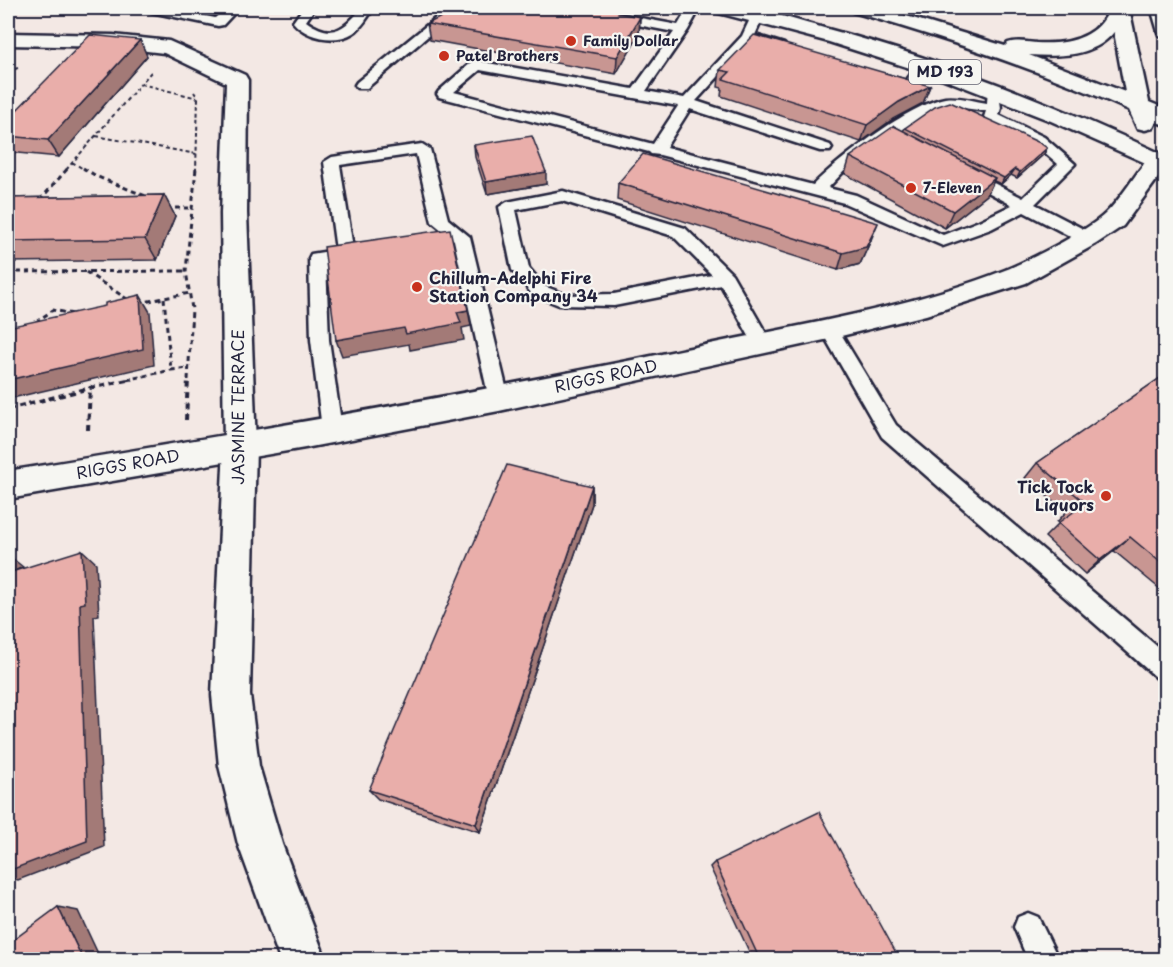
<svg xmlns="http://www.w3.org/2000/svg" width="1173" height="967" font-family="'Playpen Sans',sans-serif">
<style>
.lines{fill:none;stroke-linecap:round;stroke-linejoin:round}
.service-casing{stroke:#22223b;stroke-width:5}
.minor-casing{stroke:#22223b;stroke-width:5}
.secondary-casing{stroke:#22223b;stroke-width:5}
.primary-casing{stroke:#22223b;stroke-width:5}
.path-far2{stroke:#22223b;stroke-width:2;stroke-dasharray:4 3;stroke-linecap:butt}
.path-far1{stroke:#22223b;stroke-width:3;stroke-dasharray:5 4;stroke-linecap:butt}
.path{stroke:#22223b;stroke-width:4;stroke-dasharray:6 4.5;stroke-linecap:butt}
.service{fill:#f6f6f2;fill-rule:evenodd}
.minor{fill:#f6f6f2;fill-rule:evenodd}
.secondary{fill:#f6f6f2;fill-rule:evenodd}
.primary{fill:#f6f6f2;fill-rule:evenodd}
.wall{fill:#c89692;stroke:#22223b;stroke-width:1.5}
.shaded-wall{fill:#a37a77;stroke:#22223b;stroke-width:1.5}
.building{fill:#e9aeaa;stroke:#22223b;stroke-width:1.5}
.poi-dot{fill:#c8321e;stroke:#f6f6f2;stroke-width:2}
.labels{text-anchor:middle;stroke-width:4.5;stroke-linejoin:round;paint-order:stroke}
.far-poi-label{font-size:14px;font-weight:bold;fill:#22223b;stroke:#f6f6f2;text-anchor:start}
.shield{fill:#f6f6f2;stroke:#626272;stroke-width:1.5}
.shield-label{font-size:15px;font-weight:bold;fill:#22223b}
.poi-label{font-size:16px;font-weight:bold;fill:#22223b;stroke:#f6f6f2;text-anchor:start}
.street-label{font-size:16px;fill:#22223b;stroke:#f6f6f2}
</style>
<rect width="100%" height="100%" fill="#f3e8e4"/>
<filter id="ink" filterUnits="userSpaceOnUse"><feTurbulence type="fractalNoise" baseFrequency=".0167" numOctaves="2"/><feDisplacementMap in="SourceGraphic" scale="12" xChannelSelector="R" yChannelSelector="G"/><feConvolveMatrix kernelMatrix="1 2 1 2 8 2 1 2 1" color-interpolation-filters="sRGB"/></filter>
<g filter="url(#ink)">
<g class="lines">
<!-- service casing -->
<g class="service-casing">
<path id="service" d="M145 8H167L215 18 226 8H239L223 25 218 26 151 12Z
M303 8H315L306 21C333 40 344 29 362 8H374C368 16 362 28 353 33 335 44 306 38 293 22Z
M448 8H461L367 88H357L355 85 357 82Z
M564 8H587L678 25 688 8H700L688 30 646 91 684 98 742 36 749 21H759L760 24 755 35 784 44 786 47 784 50 779 51 750 42 696 101 830 145 832 148 830 151H820L690 109 666 147 813 185C839 159 910 104 945 98 958 96 974 101 987 103L988 87H998L1001 108 999 115 1044 137 1075 164 1035 204 1093 234 1095 238 1093 242H1081L1024 212 991 229 943 246 844 203 660 155 651 154 649 152 439 97 437 94 439 91 472 62 477 61 633 89 674 32 570 12ZM480 70 678 106 653 144 454 92ZM948 106 986 111 984 117 986 120 1034 143 1058 164 1023 198 970 171H960L957 174 960 177 1012 205 979 221 943 235 856 195 828 188 848 167 932 111Z
M925 61 932 65 914 90C905 92 889 87 882 80L889 76 906 81 920 62Z
M422 144 430 149 448 219 470 237 509 399 506 404 499 406 492 404 489 399 454 240 432 222 416 154 340 165 353 248 358 249 360 253 358 257 326 262 329 340 342 429 339 435 332 437 325 435 322 429 311 340 309 258 311 254 336 250 324 162 332 157Z
M563 191 685 228 732 274 771 342 769 347 762 349 755 347 721 285 614 306 559 305 532 294 512 270 499 207 507 202ZM562 201 673 236 712 275 614 294 567 295 544 286 529 268 516 210Z
M829 322 835 324 896 425 1166 654V681L1157 678 882 437 820 329 823 324Z
M1028 913 1038 917 1059 960H1028L1014 927 1018 917Z"/>
</g>
<!-- minor casing -->
<g class="minor-casing">
<path id="minor" d="M8 33 113 35 169 41 245 75 248 80 247 213 256 446 250 695 259 766 282 844 326 960H280L238 844 219 766 212 695 224 446 221 213 226 83 164 53 113 47 8 45Z"/>
</g>
<!-- secondary casing -->
<g class="secondary-casing">
<path id="secondary" d="M1158 154 1166 156V167L1123 226 1096 244 1026 283 926 315 829 339 499 411 305 448 8 499V471C231 435 454 397 676 351 782 328 904 310 1005 270 1028 261 1089 230 1105 214 1122 198 1135 174 1150 156Z"/>
</g>
<!-- primary casing -->
<g class="primary-casing">
<path id="primary" d="M712 8C750 4 788 18 824 28 941 59 1055 104 1166 156V172L1051 121 941 78 829 42 715 12Z
M850 8H880L1005 46 1008 43C1017 40 1026 42 1036 43 1066 45 1098 39 1110 8H1129L1149 102 1166 109V125L1156 122 1153 128 1145 130 1137 128 1129 110C1040 70 947 39 853 12ZM1114 32 1125 92 1029 55C1059 57 1094 57 1114 32Z
M1151 8H1166V37L1159 35Z"/>
</g>
<!-- path-far2 -->
<path class="path-far2" d="M8 71 18 68
M141 84 198 98
M194 92 198 98 196 170
M96 136 197 154
M72 162 85 170
M66 170 151 72"/>
<!-- path-far1 -->
<path class="path-far1" d="M83 168 98 177 148 197
M40 200 68 168
M166 208H193
M8 272 186 271
M86 272 130 301
M164 298 171 370 189 368
M139 303 190 293
M36 322 53 310 73 314
M126 380 171 370
M188 380 192 309 186 271 196 168"/>
<!-- path -->
<path class="path" d="M8 409 90 388
M186 420 188 379
M88 430 90 388 132 379"/>
<!-- service -->
<use href="#service" class="service"/>
<!-- minor -->
<use href="#minor" class="minor"/>
<!-- secondary -->
<use href="#secondary" class="secondary"/>
<!-- primary -->
<use href="#primary" class="primary"/>
</g>
<!-- wall -->
<path class="wall" d="M622 14 640 17 639 34 616 74 430 40 427 24Z
M140 40 147 56 59 157 8 152V119Z
M720 70 930 86 923 103 893 119 861 142 721 96 722 88 718 87Z
M905 128 1047 148 1044 154 1017 178 1011 175 1001 184 994 181 987 195 945 228 845 174 850 157 903 131Z
M474 145 546 184 487 194 475 157Z
M618 183 871 240 860 264 838 270 617 200Z
M164 195 175 216 157 260 8 262V198Z
M1166 374V594L1114 551 1085 574 1045 537 1059 523 1057 522 1066 512 1025 478 1037 463Z
M592 486V504L480 832 378 799 369 790Z
M715 862 900 960H753L710 867Z"/>
<!-- shaded-wall -->
<path class="shaded-wall" d="M8 8H13L8 12Z
M640 17 639 34 616 74 617 57Z
M140 40 147 56 59 157 48 140Z
M930 86 923 103 893 119 861 142 867 125 899 102Z
M1047 148 1044 154 1017 178 1020 172Z
M1015 169 1011 175 1001 184 1004 178Z
M546 172V184L487 194 486 182Z
M995 178 987 195 945 228 953 211Z
M164 195 175 216 157 260 145 239Z
M878 223 871 240 860 264 838 270 843 253Z
M140 295 150 312 154 365 8 399V380Z
M468 310 471 326 462 328 464 340 410 350 409 344 342 356 336 340Z
M592 486V504L480 832 476 824Z
M1130 537 1114 551 1085 574 1100 560Z
M82 550 96 563 99 615 94 616 104 847 18 880 8 877V871L80 604Z
M8 555 23 567 8 574Z
M58 907 78 911 101 960H83Z"/>
<!-- building -->
<path class="building" d="M459 8H622L618 13 640 17 617 57 427 24Z
M90 35 140 40 48 140 8 136V119Z
M754 35 930 86 899 102 867 125 723 79 730 72 720 70Z
M950 102 1040 143 1047 148 1020 172 1015 169 1004 178 905 128 935 107Z
M894 126 995 178 953 211 850 157Z
M532 136 546 172 486 182 474 145Z
M643 154 878 223 866 247 843 253 618 183Z
M164 195 145 239 8 241V198Z
M450 229 468 310 457 312 461 323 406 334 404 328 336 340 324 247Z
M140 295 143 349 8 380V327L105 306V303Z
M1166 374V567L1130 537 1100 560 1058 523 1075 511 1071 507 1082 500 1037 463Z
M507 465 592 486 476 824 369 790Z
M82 550 85 603 80 604 87 841 8 871V573Z
M819 812 900 960H760L715 862Z
M58 907 83 960H8V944Z"/>
</g>
<!-- markers -->
<g class="poi-dot">
<circle cx="571" cy="41" r="6"/>
<circle cx="444" cy="56" r="6"/>
<circle cx="911" cy="188" r="6"/>
<circle cx="417" cy="287" r="6"/>
<circle cx="1106" cy="496" r="6"/>
</g>
<g class="labels">
<!-- far-poi labels -->
<g class="far-poi-label">
<text x="583" y="46">Family Dollar</text>
<text x="456" y="61">Patel Brothers</text>
<text x="923" y="193">7-Eleven</text>
</g>
<!-- shield labels -->
<rect class="shield" x="909" y="60" width="72" height="24" rx="4.5"/>
<g class="shield-label">
<text x="945" y="77">MD 193</text>
</g>
<!-- poi labels -->
<g class="poi-label">
<text x="429" y="284">Chillum-Adelphi Fire<tspan x="429" dy="18">Station Company 34</tspan></text>
<text x="1094" y="493" text-anchor="end">Tick Tock<tspan x="1094" dy="18">Liquors</tspan></text>
</g>
<!-- street labels -->
<g class="street-label">
<text transform="translate(606 376) rotate(-12)" y="6">RIGGS ROAD</text>
<text transform="translate(238 407) rotate(-90)" y="6">JASMINE TERRACE</text>
<text transform="translate(128 464) rotate(-10)" y="6">RIGGS ROAD</text>
</g>
</g>
<!-- margin -->
<rect width="1173" height="967" fill="none" stroke="#f6f6f2" stroke-width="30"/>
<rect x="15" y="15" width="1143" height="937" fill="none" stroke="#22223b" stroke-width="2" filter="url(#ink)"/>
</svg>
